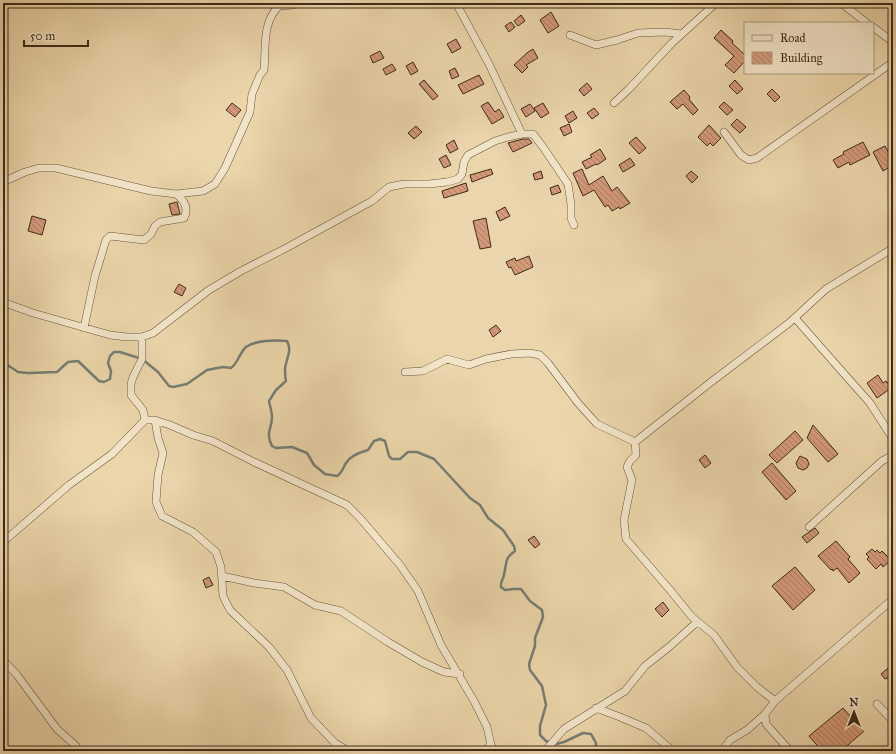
<svg xmlns="http://www.w3.org/2000/svg" width="896" height="754" font-family="'IM FELL Great Primer',serif">
<style>
.lines{fill:none;stroke-linecap:round;stroke-linejoin:round}
.stream{stroke:#767e75;stroke-width:2.5}
.building{fill:url(#building-back-hatch);stroke:#3e2a19}
.street-casing{stroke:#69553d;stroke-width:8}
.street{stroke:#f2e4c8;stroke-width:7}
</style>
<defs>
<pattern id="building-back-hatch" width="6" height="6" patternUnits="userSpaceOnUse"><rect width="6" height="6" fill="#d39978"/><path d="M-1 5l2 2M0 0l6 6M5-1l2 2" fill="none" stroke="#ad7d62"/></pattern>
</defs>
<rect width="100%" height="100%" fill="#ebd5aa"/>
<filter id="stains"><feTurbulence type="fractalNoise" baseFrequency=".005" numOctaves="4"/><feColorMatrix values="0 0 0 0 .2 0 0 0 0 .09 0 0 0 0 .02 0 0 0 .5 -.17"/></filter>
<radialGradient id="worn" r=".72"><stop offset=".6" stop-color="#630" stop-opacity="0"/><stop offset="1" stop-color="#630" stop-opacity=".3"/></radialGradient>
<g class="lines">
<!-- stream -->
<path class="stream" d="M3 362 18 372 28 373 57 372 68 362 78 361 99 381 104 382 110 379 111 371 108 363 110 356 114 352H120L142 359 158 372 169 386 173 387 187 384 207 370 223 367 231 368C238 363 240 352 246 347 255 340 276 340 287 341 293 351 285 360 285 370 285 374 285 377 286 381L276 390 269 401C270 406 272 412 272 417 272 429 265 432 272 446L276 448 292 447 307 453 314 465 325 474 337 476C342 473 343 468 346 463 350 456 361 452 368 450L374 441 380 439 385 441 389 456 392 459H400L408 452H417L434 459 470 498 480 505 488 518 503 530 514 546 515 551C504 559 507 562 504 575 503 580 500 582 501 587L505 590 514 589H521L530 601 542 610 543 617 535 638V646L529 664 530 670 542 686 546 705 540 726V735L546 741 556 744 564 742 583 733 591 734 596 743V751"/>
</g>
<!-- building -->
<path class="building" d="M551 12 559 26 548 33 540 20Z
M521 15 525 21 518 26 514 21Z
M511 22 515 27 509 32 505 26Z
M721 30 733 41 732 43 745 55V61L734 73 725 65 734 56 714 38Z
M456 39 461 48 452 53 447 44Z
M533 49 538 58 526 65 528 67 522 73 514 65 528 52Z
M380 51 384 58 373 63 370 56Z
M413 62 418 71 411 75 406 66Z
M392 64 396 70 386 75 383 69Z
M455 68 459 76 452 79 449 71Z
M479 75 484 84 463 94 458 85Z
M424 80 438 96 433 100 419 84Z
M735 80 743 89 737 94 729 86Z
M587 83 592 89 584 96 579 90Z
M772 89 780 97 775 102 767 94Z
M684 90 690 97 689 99 698 110 693 115 683 104 677 109 670 102Z
M488 102 495 112 499 109 504 117 492 124 481 106Z
M724 102 733 110 727 115 719 107Z
M232 103 241 110 235 117 226 110Z
M543 103 549 113 541 118 534 108Z
M530 104 535 111 526 117 521 109Z
M594 108 599 114 592 119 587 113Z
M573 111 577 118 569 123 565 116Z
M737 119 746 127 740 133 731 125Z
M569 124 572 132 564 136 560 128Z
M709 125 721 138 713 146 710 143 707 146 698 137Z
M416 126 422 132 414 139 408 133Z
M636 137 646 148 639 154 629 143Z
M523 139H529L532 143 513 152 508 143Z
M454 140 458 149 450 153 446 145Z
M863 142 870 155 850 165 849 162 838 168 833 160 844 154 843 152Z
M885 146 893 161V165L883 171 873 152Z
M600 149 606 159 597 165 596 164 586 169 582 162 592 157 590 155Z
M446 155 451 165 444 168 439 159Z
M630 158 635 165 623 172 619 165Z
M491 169 493 174 472 182 470 175Z
M582 169 589 185 603 176 612 191 617 187 630 203 620 209 619 207 612 211 608 205 605 207 594 190 583 196 573 173Z
M541 171 543 178 535 180 533 174Z
M691 171 698 177 692 183 686 176Z
M466 183 468 191 444 198 442 191Z
M558 185 561 192 552 195 550 188Z
M177 202 180 214 172 215 169 204Z
M505 207 510 216 500 221 496 212Z
M32 216 46 220 42 235 28 231Z
M486 218 491 247 480 249 473 221Z
M529 256 533 267 515 275 511 267 509 268 506 262 515 258 516 261Z
M179 284 186 288 182 296 174 292Z
M496 325 501 331 493 337 489 330Z
M878 375 883 383 886 381 891 388 877 398 867 383Z
M813 425 838 454 828 462 807 438Z
M795 431 803 440 777 463 769 455Z
M705 455 711 463 705 468 699 460Z
M800 456 807 459 809 464 807 468 803 470 798 468 796 463Z
M772 463 796 491 786 500 762 472Z
M815 528 819 533 807 543 802 537Z
M534 536 540 544 535 548 528 540Z
M836 541 850 557 848 559 860 573 849 583 837 568 833 571 832 569 831 570 818 556Z
M872 549 875 552 877 550 880 553 882 551 891 560 883 567 881 564 876 569 867 559 869 557 866 554Z
M795 567 815 590 793 610 772 586Z
M209 577 213 585 206 588 203 580Z
M663 602 669 610 662 617 655 609Z
M893 664V685L887 678 885 679 881 674Z
M843 708 864 731 841 751H822L809 736Z"/>
<g class="lines">
<!-- street casing -->
<g class="street-casing">
<path id="street" d="M456 3 489 64 522 134
M841 3 867 23
M873 27 893 42
M570 35 596 45 617 40 638 33 665 32 681 34
M614 103 629 89 672 43 716 3
M724 132 741 155 749 160 757 158 893 62
M5 181 25 172 39 168H56L151 191 176 194 203 191 215 184 225 168 250 112 252 94 260 75 264 70C266 48 262 22 279 6L293 5 298 3
M8 304 33 313 110 335 127 337H142L153 333 209 290 241 271 288 247 372 201 389 187 404 184H429L447 182 458 179 462 174 464 162 468 155 495 141 508 137 522 134H533L543 147 568 184 571 204V218L574 225
M795 318 846 376 870 403 893 439
M84 328 95 276 106 240 110 236 144 240 151 234 155 226 160 222 184 218C189 208 184 200 176 194
M142 337V359L133 377 131 384V395L143 410 145 420
M405 372 423 371 447 359 469 365 486 359 511 354 530 353 540 355 548 363 578 403 597 424 635 442
M155 420 158 438 163 453 158 475 156 502 162 516 193 532 216 552 221 567 223 596 230 610 269 647 287 670 311 718 335 743 348 751
M635 442 711 382 789 323 826 289 890 250 893 247
M635 442 636 455 630 461 627 467 632 480 624 520 626 539 670 590 692 617 714 635 737 667 757 687 775 701
M809 527 882 461 893 455
M3 542 69 485 112 454 145 420H155L170 425 193 435 213 441 254 462 347 505 360 518 400 565 418 591 441 645 474 701 487 727 491 745 494 751
M222 576 254 583 284 587 315 605 341 611 388 642 422 662 444 672 460 674
M3 660 17 675 57 729 76 746 78 751
M877 704 893 721
M596 708 620 717 646 728 673 751
M484 751 491 745
M545 751 564 729 625 691 645 666 669 647 697 622
M722 751 730 740 747 730 765 714
M790 751 766 724 765 714 775 701 893 599"/>
</g>
<!-- street -->
<use href="#street" class="street"/>
</g>
<!-- margin -->
<rect width="896" height="754" fill="none" stroke="#ebd5aa" stroke-width="16"/>
<rect x="4" y="4" width="888" height="746" fill="none" stroke="#3e2a19" stroke-width="2"/>
<rect x="8" y="8" width="880" height="738" fill="none" stroke="#3e2a19"/>
<!-- legend -->
<rect x="744" y="22" width="130" height="52" fill="#f2e4c8" stroke="#aa9a82"/>
<rect x="752" y="35" width="20" height="6" fill="#f2e4c8" stroke="#aa9a82"/>
<text x="780" y="42" font-size="12" fill="#3e2a19">Road</text>
<rect x="752" y="52" width="20" height="12" fill="url(#building-back-hatch)" stroke="#aa9a82"/>
<text x="780" y="62" font-size="12" fill="#3e2a19">Building</text>
<!-- north arrow -->
<g transform="translate(854 712)" stroke="#f2e4c8" stroke-width="3" paint-order="stroke">
<path d="M0-3L7 15L0 10L-7 15Z" fill="#3e2a19"/>
<text y="-6" font-size="11" font-weight="bold" text-anchor="middle" fill="#3e2a19">N</text>
</g>
<!-- scale -->
<path d="M24 40v6h64v-6" fill="none" stroke="#3e2a19" stroke-width="2"/>
<text x="30" y="40" font-size="12" fill="#3e2a19" stroke="#f2e4c8" stroke-width="3" paint-order="stroke">50 m</text>
<rect width="100%" height="100%" filter="url(#stains)"/>
<rect width="100%" height="100%" fill="url(#worn)"/>
</svg>
